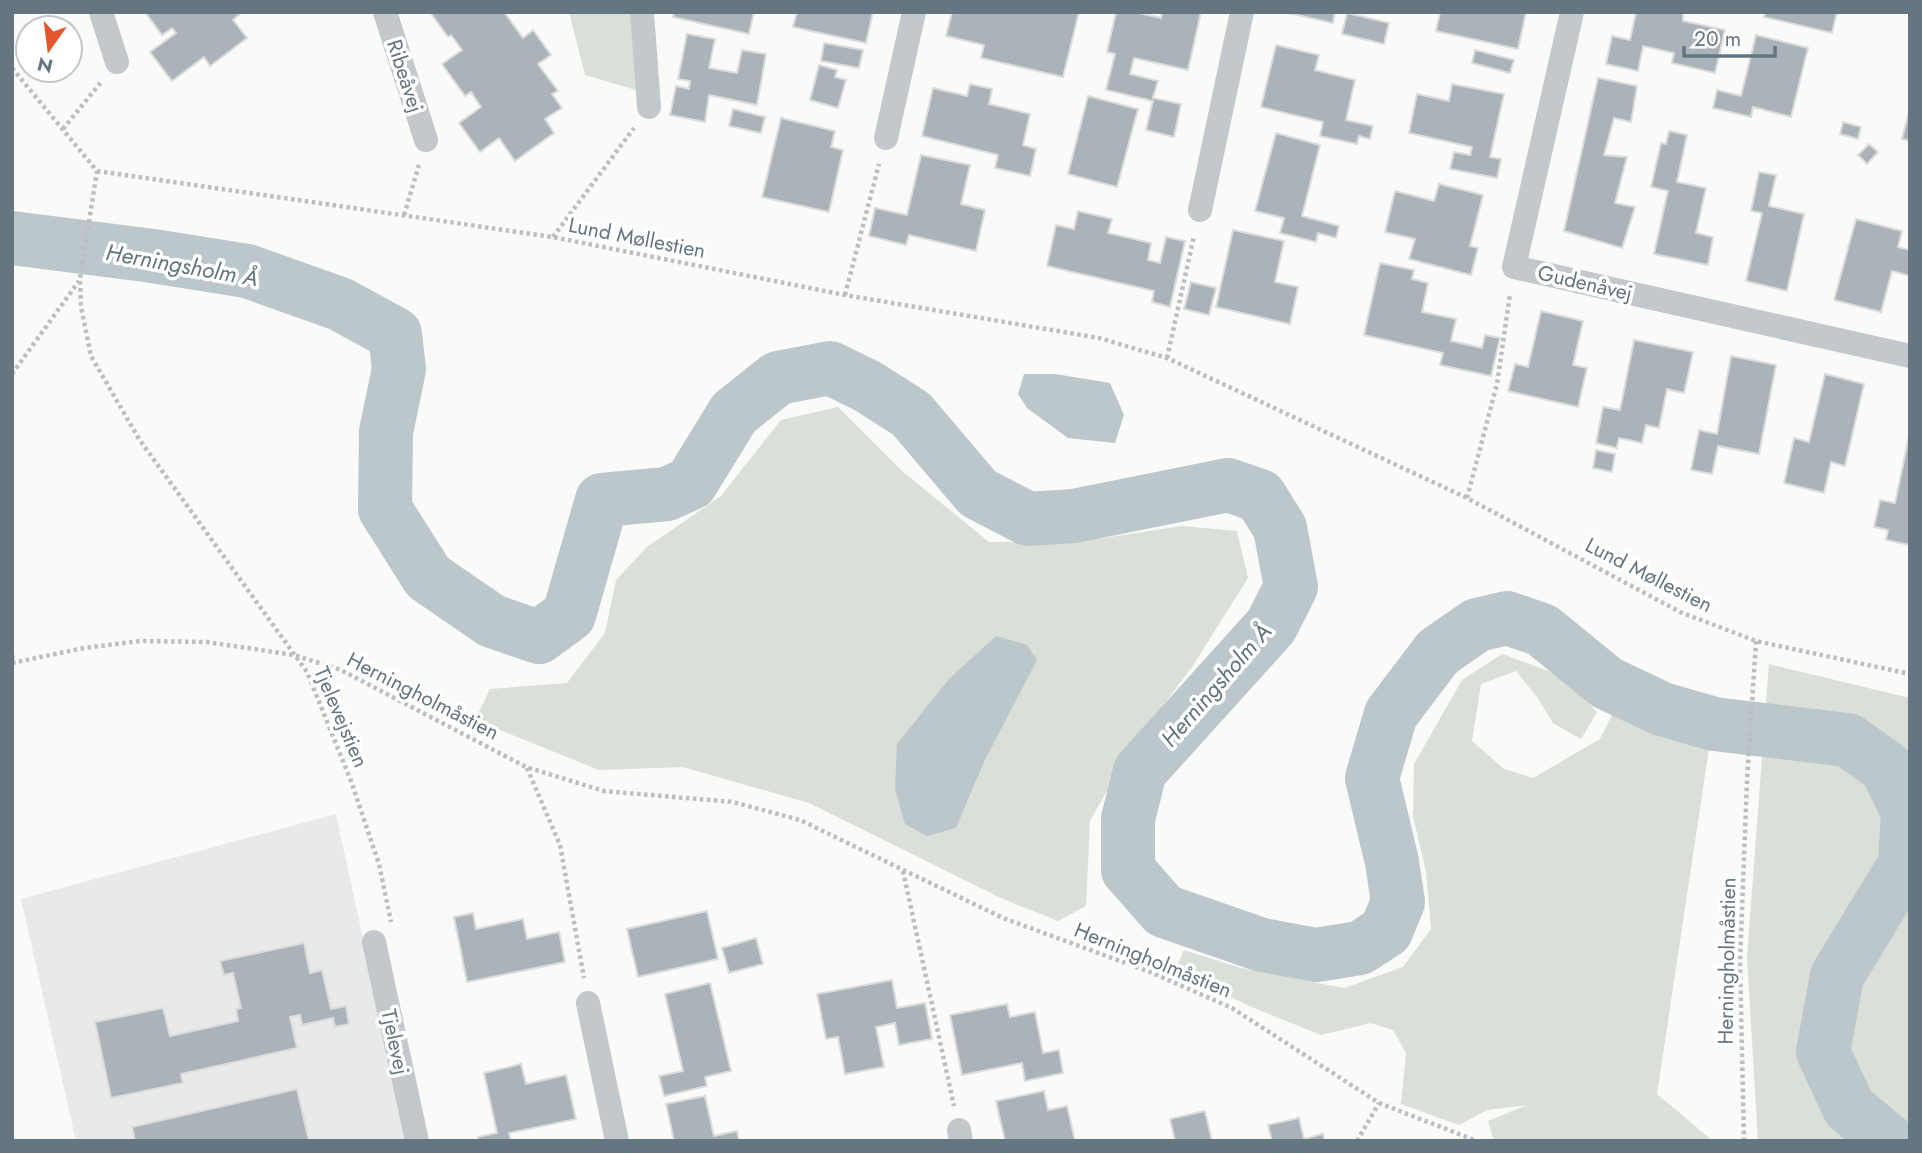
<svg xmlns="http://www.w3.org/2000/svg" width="1922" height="1153" font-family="Jost,sans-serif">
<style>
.built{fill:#e8e9e9}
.green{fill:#dadfd7;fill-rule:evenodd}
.water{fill:#bbc7cb}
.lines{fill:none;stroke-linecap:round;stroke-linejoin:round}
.river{stroke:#bbc7cb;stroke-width:54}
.building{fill:#aab3b9;stroke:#dcdcda;stroke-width:2}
.path{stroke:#bbbfc2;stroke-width:4.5;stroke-dasharray:3.5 3.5;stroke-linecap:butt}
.minor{stroke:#c3c8cc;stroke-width:24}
.labels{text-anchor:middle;stroke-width:7;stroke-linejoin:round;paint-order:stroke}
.street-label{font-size:21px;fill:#657683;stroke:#fff}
.water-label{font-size:23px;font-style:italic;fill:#60757c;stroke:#fff}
</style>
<rect width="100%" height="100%" fill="#fafaf8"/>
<!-- built -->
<path class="built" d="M336 814 407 1141H76L21 899Z"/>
<!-- green -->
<path class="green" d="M569 12H634L639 91 585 75Z
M838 407 902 471 989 542H1077L1182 526 1237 531 1248 578 1192 667 1133 745 1090 821 1086 906 1058 921 1003 899 809 803 683 767 599 770 475 720 490 689 567 683 605 633 616 580 647 547 721 496 781 420ZM986 758 968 801 895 789Z
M1502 654 1565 677 1597 712 1581 739 1553 723 1537 697 1516 671 1481 684 1472 741 1504 769 1533 778 1600 739 1612 715 1709 749 1657 1094 1713 1141H1494L1488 1121 1527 1105 1487 1110 1459 1125 1401 1104 1406 1053 1393 1030 1371 1023 1321 1035 1249 1006 1175 970 1184 950 1241 968 1344 988 1403 967 1431 929 1426 872 1413 816 1414 764 1462 680Z
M1769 664 1910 698V1141H1758L1747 957Z"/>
<!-- water -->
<path class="water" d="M1024 374H1055L1110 383 1124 415 1115 443 1068 438 1027 408 1018 394Z
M996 636 1027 645 1037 660 986 758 956 828 927 836 905 824 895 789 897 744 949 679Z"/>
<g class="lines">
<!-- river -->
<path class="river" d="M12 238 153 256 247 271 340 304 395 334 399 369 386 432 385 509 428 577 492 621 539 637 569 615 602 500 667 494 691 483 734 413 778 378 830 368 867 386 911 414 978 493 1028 519 1074 516 1228 485 1260 496 1280 528 1291 587 1271 626 1140 771 1128 819V870L1164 911 1262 945 1316 955 1360 948 1386 931 1398 902 1392 862 1372 778 1391 714 1438 652 1477 625 1507 618 1542 630 1607 683 1662 709 1714 724 1848 740 1886 767 1908 812 1905 864 1837 976 1823 1052 1849 1108 1889 1141"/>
</g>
<!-- building -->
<path class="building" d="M145 12H238L240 14 233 20 247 38 210 66 204 57 172 81 150 52 176 33 172 28 162 35Z
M430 12H504L523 38 533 30 551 55 538 64 558 91 552 94 562 108 545 119 554 133 515 161 499 138 480 152 459 123 481 107 471 92 465 96 442 64 462 50 451 35 448 37Z
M674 12H754L749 34 673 17Z
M797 12H873L866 43 793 27Z
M952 12H1079L1063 77 981 58 984 45 946 36Z
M1116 12H1135L1161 18 1162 12H1201L1188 70 1134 58 1130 74 1158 81 1153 98 1181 104 1174 137 1146 130 1153 101 1106 90 1115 54 1107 52Z
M1284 12H1335L1333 23Z
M1440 12H1526L1518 49 1436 31Z
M1636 12H1683V21L1725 30 1715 73 1672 63 1674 53 1643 46 1638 71 1606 64 1612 36 1630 40Z
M1765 12H1837L1832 33 1764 17Z
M1347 13 1389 23 1384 44 1342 34Z
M687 34 715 39 709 68 737 73 742 50 766 54 757 105 709 95 705 122 670 115 676 86 689 89 690 81 678 79Z
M1756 35 1808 48 1791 117 1753 107 1751 117 1713 108 1717 90 1741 96Z
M824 43 863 50 859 68 821 61Z
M1276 45 1319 55 1315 70 1355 80 1346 120 1373 126 1370 139 1359 136 1357 144 1320 136 1323 122 1261 107Z
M1475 50 1514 60 1510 73 1472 63Z
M819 65 837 70 835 77 846 80 838 108 810 100Z
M1598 78 1637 86 1631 122 1614 118 1604 155 1627 157 1615 203 1635 207 1622 248 1564 231Z
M970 84 992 89 989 104 1030 114 1023 145 1036 149 1030 176 995 168 998 155 922 136 933 88 967 96Z
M1452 84 1504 94 1490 157 1501 159 1497 178 1450 169 1454 152 1470 155 1472 147 1409 133 1417 94 1449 101Z
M1088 96 1138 109 1117 187 1068 174Z
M1910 108V141L1902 139Z
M733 109 765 117 761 133 729 126Z
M781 118 835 131 831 147 843 150 829 212 762 197Z
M1843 122 1861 127 1858 139 1840 134Z
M1669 131 1687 135 1677 182 1706 188 1696 233 1713 237 1708 265 1654 254 1668 191 1651 187 1661 143 1666 144Z
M1276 133 1320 145 1302 216 1339 226 1336 238 1318 233 1316 242 1280 233 1284 218 1255 211Z
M1869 144 1878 152 1867 164 1858 155Z
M921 155 970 165 961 204 985 210 976 251 909 235 906 245 869 236 875 208 907 215Z
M1759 172 1776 175 1769 206 1804 214 1787 291 1746 281 1762 213 1751 211Z
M1439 184 1483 195 1470 246 1478 248 1471 275 1409 259 1415 239 1385 232 1395 191 1434 201Z
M1078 211 1112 219 1108 233 1151 243 1148 260 1160 263 1166 237 1185 241 1170 307 1152 302 1154 291 1047 266 1056 225 1074 229Z
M1856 219 1902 231 1898 247 1910 250V276L1892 271 1881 312 1834 300Z
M1233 230 1284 241 1275 282 1298 287 1290 324 1216 307Z
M1380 263 1414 270 1412 279 1428 283 1422 312 1456 319 1451 341 1482 348 1485 335 1500 338 1491 376 1440 365 1443 353 1364 335Z
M1191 282 1216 288 1209 315 1184 309Z
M1541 311 1583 321 1573 365 1587 368 1578 407 1508 391 1515 364 1528 367Z
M1634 340 1693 352 1684 393 1667 389 1659 428 1646 425 1642 443 1619 438 1617 448 1596 443 1603 407 1620 410Z
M1731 356 1776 365 1759 454 1718 446 1712 474 1691 470 1699 430 1717 434Z
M1825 374 1864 384 1845 466 1831 462 1824 493 1784 483 1794 438 1809 442Z
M1909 436H1910V545L1886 540 1888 530 1874 527 1880 500 1895 503Z
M1596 450 1615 454 1612 472 1593 468Z
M707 911 718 959 638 977 627 929Z
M473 913 476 929 523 919 527 939 559 932 565 962 467 982 454 917Z
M756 938 763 964 729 973 722 948Z
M304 943 310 973 322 970 331 1009 346 1006 349 1024 335 1027 333 1018 302 1025 300 1015 290 1017 297 1048 181 1074 183 1083 111 1098 95 1022 163 1008 170 1036 238 1021 236 1009 241 1008 233 973 224 975 220 961Z
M892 980 897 1008 925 1003 932 1039 899 1045 895 1023 876 1027 884 1067 845 1074 838 1037 826 1039 817 994Z
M710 983 731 1071 705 1077 707 1086 664 1096 659 1076 683 1071 665 994Z
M1007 1004 1010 1017 1035 1012 1043 1053 1059 1050 1063 1073 1025 1081 1022 1063 962 1075 950 1015Z
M521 1064 526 1084 566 1075 576 1119 509 1133 511 1141H478V1137L497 1133 484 1073Z
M297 1089 309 1141H135L132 1127Z
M1044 1091 1048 1110 1067 1106 1075 1141H1005L996 1101Z
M705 1096 714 1136 737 1131 739 1141H674L666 1104Z
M1205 1111 1212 1141H1175L1170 1119Z
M1299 1118 1304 1139 1323 1134 1325 1141H1272L1268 1125Z"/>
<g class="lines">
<!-- path -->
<path class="path" d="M12 68 97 171 80 279 81 307 91 356 139 439 307 672 351 781 379 864 391 922
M63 129 102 81
M97 171 553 237 845 295 1099 338 1167 358 1467 498 1680 612 1756 641 1910 674
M404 215 419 165
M553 237 634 128
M845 295 879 164
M1167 358 1194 236
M12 374 79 281
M1467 498 1497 384 1510 294
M12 655 14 663
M12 663 84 648 140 641 207 642 294 655 341 670 526 767 604 791 733 802 800 820 1003 918 1150 972 1232 1008 1379 1103 1477 1141
M527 768 560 845 584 978
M903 871 954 1106
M1357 1141 1379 1103
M1744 1141 1740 962 1747 781 1756 641"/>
<!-- minor -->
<path class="minor" d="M101 12 117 62
M385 12 426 140
M642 12 649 107
M1572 12 1514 267 1910 356
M886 138 914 12
M1200 210 1242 12
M374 942 417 1141
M588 1003 617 1141
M959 1130 961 1141"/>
</g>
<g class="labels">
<!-- street labels -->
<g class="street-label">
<text transform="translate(405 76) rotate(72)" y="7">Ribeåvej</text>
<text transform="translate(637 238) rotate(11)" y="7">Lund Møllestien</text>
<text transform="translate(1585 283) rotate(13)" y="7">Gudenåvej</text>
<text transform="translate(1649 575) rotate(27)" y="7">Lund Møllestien</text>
<text transform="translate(423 696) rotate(27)" y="7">Herningholmåstien</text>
<text transform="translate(341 717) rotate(67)" y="7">Tjelevejstien</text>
<text transform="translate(1153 960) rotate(22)" y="7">Herningholmåstien</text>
<text transform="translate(1727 961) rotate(-89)" y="7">Herningholmåstien</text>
<text transform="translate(395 1042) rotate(78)" y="7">Tjelevej</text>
</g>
<!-- water labels -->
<g class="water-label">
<text transform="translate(182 265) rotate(10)" y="8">Herningsholm Å</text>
<text transform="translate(1216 685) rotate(-49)" y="8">Herningsholm Å</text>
</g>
</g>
<!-- border -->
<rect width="1922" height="1153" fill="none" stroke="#657683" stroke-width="28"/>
<!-- north arrow -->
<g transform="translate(49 49) rotate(194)"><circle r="33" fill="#ffffff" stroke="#c1c8cd" stroke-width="2"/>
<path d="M0-5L12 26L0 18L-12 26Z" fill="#e4572e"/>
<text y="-10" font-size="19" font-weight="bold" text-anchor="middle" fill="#657683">N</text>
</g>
<!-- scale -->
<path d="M1684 46v10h91v-10" fill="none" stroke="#657683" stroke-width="3.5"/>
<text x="1694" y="46" font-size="21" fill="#657683" stroke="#ffffff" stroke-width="5" paint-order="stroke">20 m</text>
</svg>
